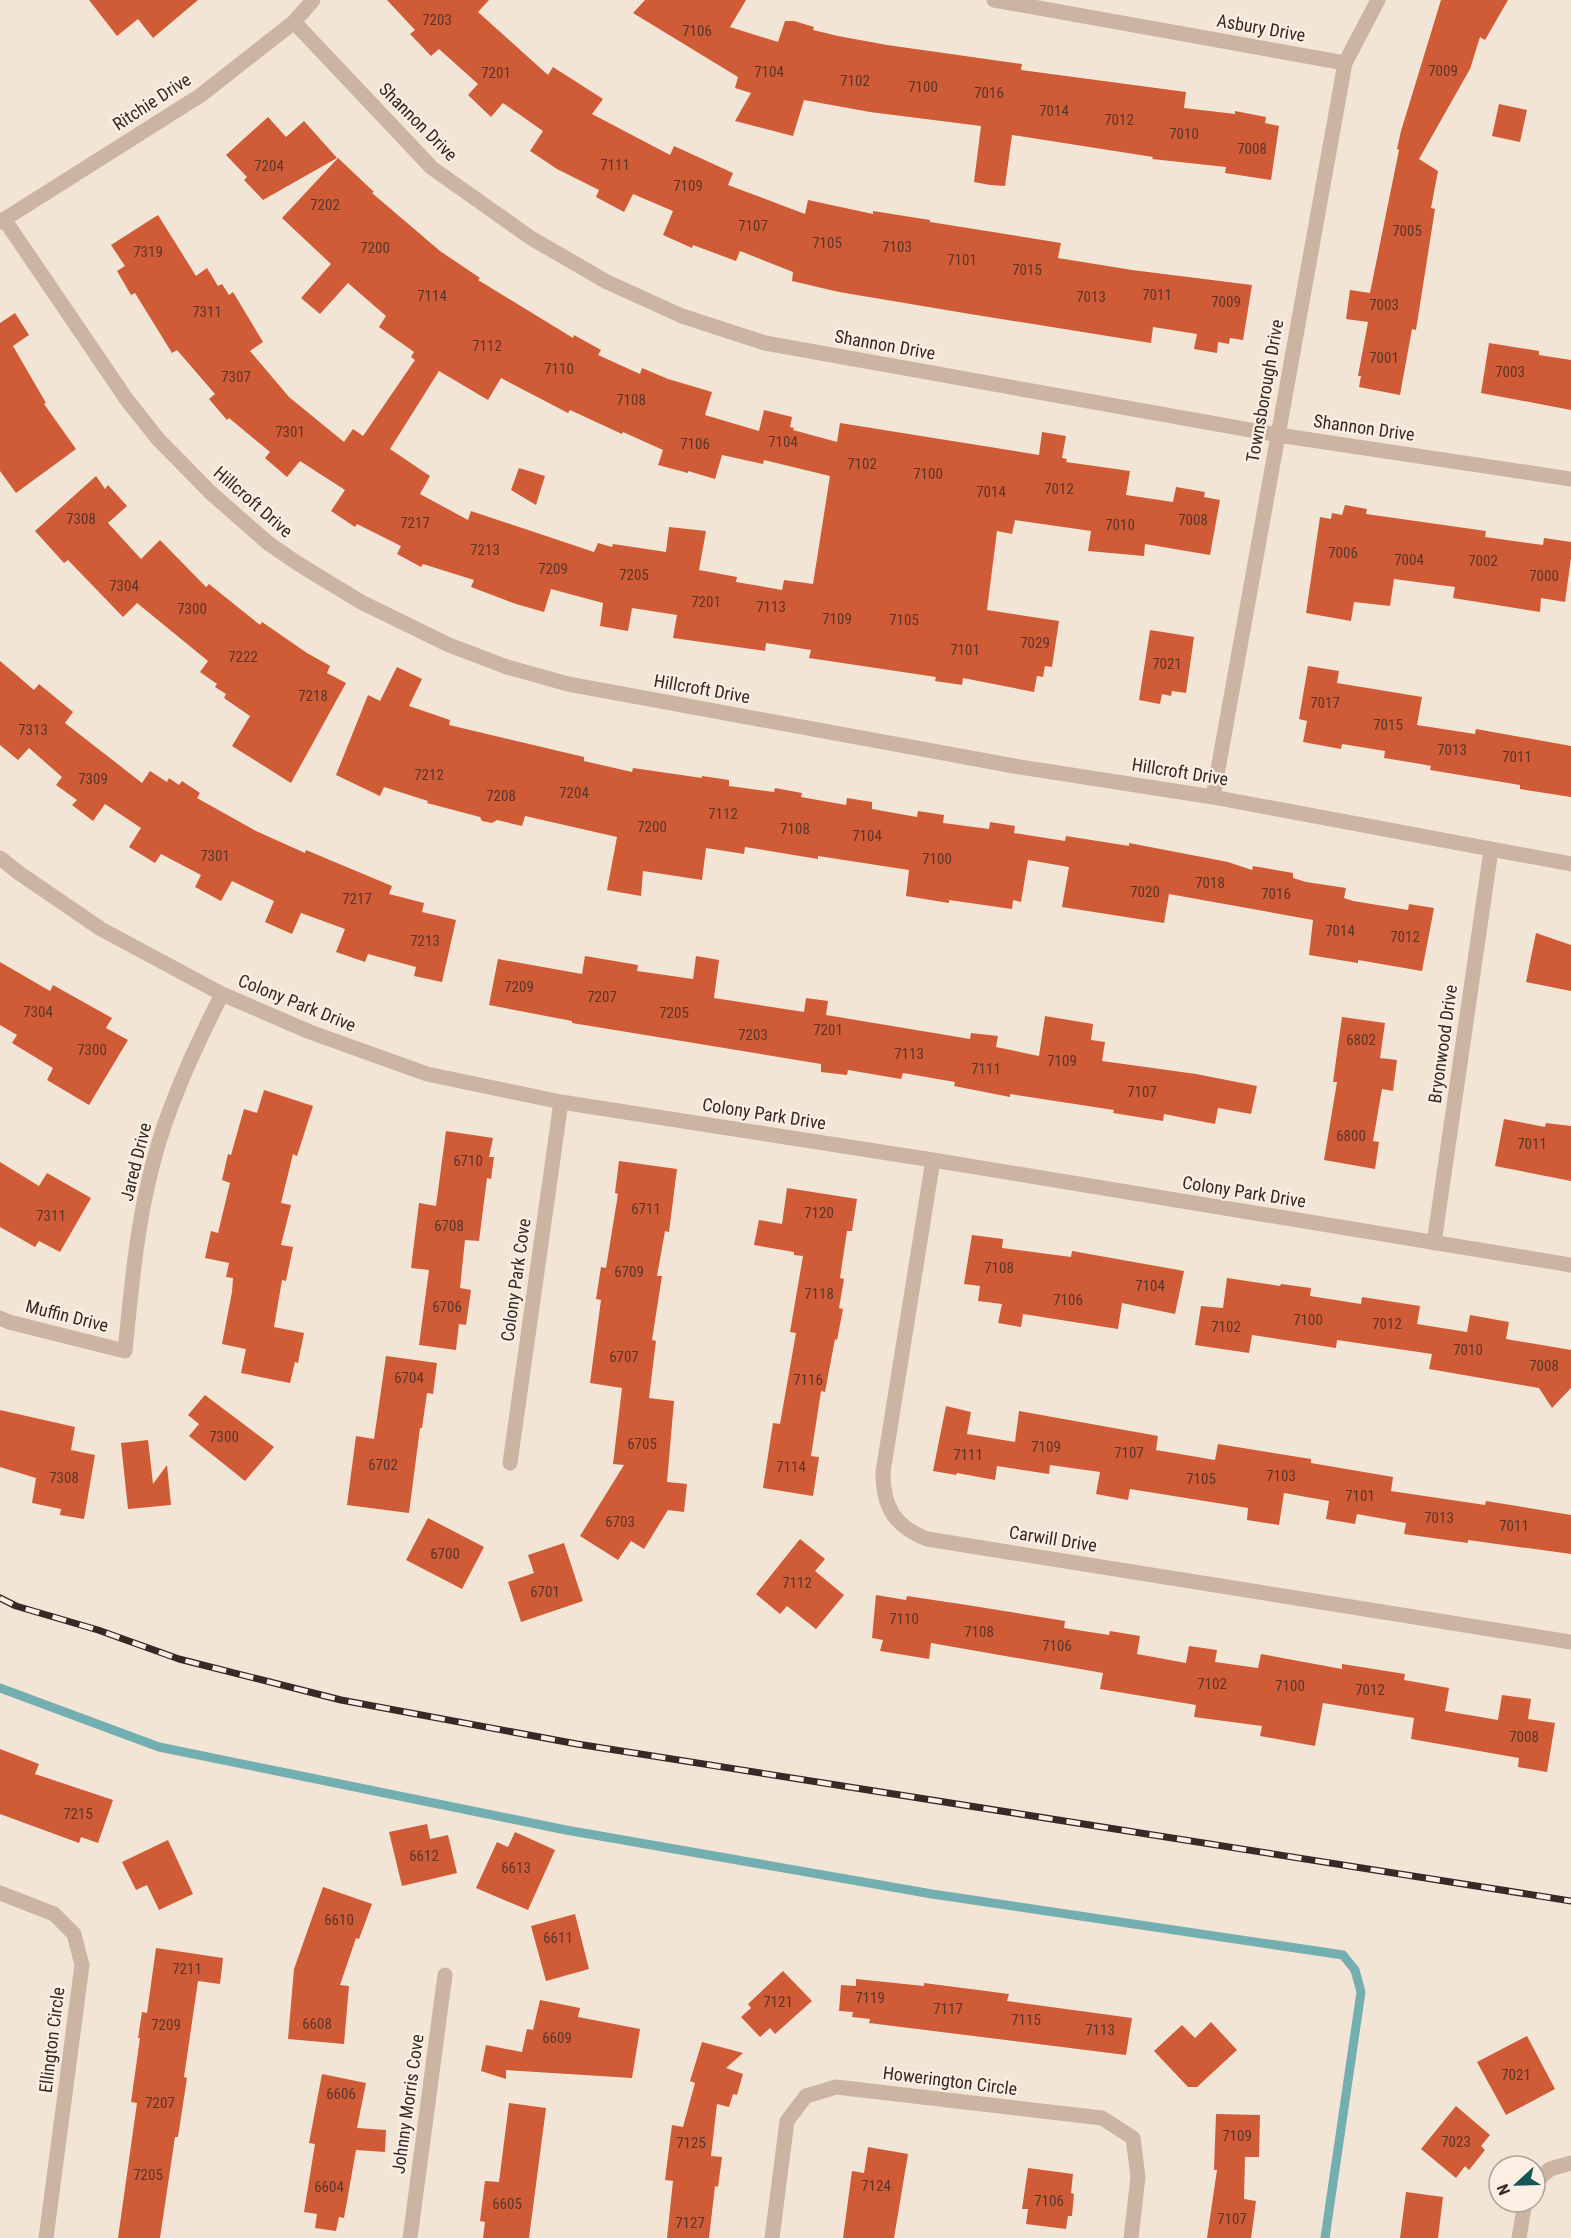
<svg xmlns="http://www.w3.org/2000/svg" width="1571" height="2238" font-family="'Roboto Condensed',sans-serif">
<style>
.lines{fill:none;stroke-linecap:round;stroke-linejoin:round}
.stream{stroke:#73afb1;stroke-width:9}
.building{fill:#cf5b37;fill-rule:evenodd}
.minor{stroke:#cbb4a1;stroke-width:15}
.rail-casing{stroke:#352a25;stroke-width:7}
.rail{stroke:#faefe2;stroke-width:4.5;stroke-dasharray:14;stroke-linecap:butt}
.labels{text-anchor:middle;stroke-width:4.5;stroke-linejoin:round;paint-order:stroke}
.number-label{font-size:15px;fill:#5c362a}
.street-label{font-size:18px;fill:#352a25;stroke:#faefe2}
</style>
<rect width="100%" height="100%" fill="#f3e5d6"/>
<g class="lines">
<!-- stream -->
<path class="stream" d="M0 1688 159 1747 566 1830 932 1894 1343 1955 1355 1970 1361 1992 1325 2238"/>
</g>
<!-- building -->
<path class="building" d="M89 0H198L153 38 138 19 117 36Z
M387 0H489L478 12 548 75 553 67 603 99 592 114 670 155 674 146 733 173 728 185 805 214 808 200 873 214V211L930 220V222L1061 243 1058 258 1132 270 1252 285 1243 340 1230 338 1229 344 1218 342 1217 353 1194 349 1197 334 1153 327 1151 343 970 314 839 292 792 281 793 272 740 251 736 261 693 245 692 248 663 235 673 211 633 194 624 212 596 197 599 190 557 169 530 151 543 131 503 103 491 117 468 95 478 84 439 49 431 56 410 34 415 30Z
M645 0H746L730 27 778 42 785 21H794L814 27 813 30 838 36 887 45 1022 64 1021 70 1186 92 1184 108 1235 114V111L1266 117 1265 123 1279 126 1271 180 1225 173 1226 167 1152 159 1153 157 1012 135 1005 186 990 185 974 182 981 126 870 112 804 100 793 136 735 121 751 93 735 88 738 77 633 13Z
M1441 0H1508L1485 40 1480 37 1470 69 1419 159 1438 171 1431 208 1435 209 1416 330 1412 329 1400 395 1359 387 1361 376H1358L1368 322 1346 319 1350 290 1370 293 1399 150 1397 149 1401 131Z
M1499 104 1527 110 1520 142 1492 136Z
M268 117 286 137 304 121 337 158 263 200 244 180 247 177 226 155Z
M338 158 374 192 372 193 440 251 480 278 478 280 573 338 574 335 601 350 598 355 640 374 642 368 668 379 712 392 705 415 759 431 764 410 792 417 790 427 794 428 793 430 837 442 840 423 1039 455 1042 432 1066 436 1062 458 1067 459 1066 462 1130 471 1126 495 1173 502 1176 487 1205 492 1204 497 1220 500 1210 555 1145 544 1144 556 1088 551 1091 531 1015 520 1012 534 997 531 987 610 1059 621 1052 667 1045 666 1043 677 1037 676 1034 692 963 678 962 685 935 681 936 677 809 658 811 650 766 643 765 651 673 638 677 615 632 608 628 631 600 626 603 603 551 589 544 612 516 604 471 587 474 580 423 564 421 567 397 554 401 546 357 524 355 527 331 511 345 490 300 461 287 477 265 458 270 452 229 418 227 420 209 399 215 394 177 350 172 353 135 293 131 295 117 271 125 266 111 245 158 215 196 276 207 268 218 286 222 284 229 295 233 292 263 342 250 351 289 397 344 442 353 429 363 436 415 360 411 357 414 352 379 327 386 316 348 283 320 314 301 298 331 264 282 218ZM439 371 488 400 501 378 568 413 570 410 622 434 623 432 663 450 658 465 688 473V471L715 479 722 455 763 464 764 460 830 476 813 584 784 580 782 590 736 582 737 577 699 570 706 531 669 527 666 552 613 544 612 547 598 543 594 552 471 511 468 520 420 494 430 476 390 449Z
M15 313 29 335 13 346 46 403 44 404 76 449 16 493 0 471V323Z
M1489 343 1539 351V355L1571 360V410L1481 393Z
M519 468 545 476 536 505 511 490Z
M96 476 105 489 108 485 127 506 108 523 141 559 160 540 206 587 209 584 260 625 262 622 307 653 330 666 327 673 346 683 291 783 232 746 250 716 224 698 226 694 215 687 217 684 200 672 208 661 137 603 123 617 68 560 64 563 35 531Z
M1345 505 1367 509 1366 514 1486 531 1485 537 1543 545 1544 538 1571 542V558L1565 602 1541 598 1540 612 1453 598 1455 587 1394 579 1390 606 1354 602 1351 621 1306 613 1320 517 1331 519 1332 513 1342 515Z
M1150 630 1194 637 1186 693 1172 691 1171 696 1162 694 1160 704 1139 700Z
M0 661 34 690 39 684 73 712 65 723 142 783 150 771 167 782 169 778 179 785 182 781 200 793 197 798 256 831 305 853 306 850 392 886 389 894 424 903 422 912 456 920 442 982 414 976 416 967 368 954 365 962 336 952 345 929 301 913 292 934 265 922 274 901 232 881 221 901 195 887 201 875 161 854 155 863 129 847 141 828 105 804 93 821 72 805 77 800 56 785 62 777 29 748 18 760 0 745Z
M1308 666 1339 671 1337 683 1422 697 1417 725 1475 734 1476 729 1571 746V797L1520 789V785L1430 770 1431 766 1421 764 1384 758 1385 751 1342 744 1341 749 1303 742 1307 721 1299 719Z
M397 667 422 679 409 706 450 720 449 725 584 757V761L632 772 633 768 702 778V776L729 780V786L774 792 775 788 802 793 801 797 846 805 847 798 872 802V809L917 817 918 811 944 815 943 823 989 829 990 822 1015 826 1014 833 1065 841 1066 836 1129 846V843L1228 862 1252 870 1253 866 1293 873V878L1306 882 1346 888 1344 898 1353 901 1408 910 1409 904 1434 908 1422 971 1358 960V963L1309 955 1313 920 1169 894 1164 923 1062 907 1069 867 1028 860 1021 902 1013 900 1012 909 949 900V903L906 896 909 870 818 856V859L745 847 744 854 706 848 702 880 643 871 641 896 607 890 617 837 525 816 522 826 497 820 492 823 482 821 480 817 427 803 428 801 384 787 380 796 336 775 368 695 380 701Z
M1536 933 1571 945V991L1526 982Z
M585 956 638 965 637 971 693 979 696 956 719 960 714 998 804 1012 806 998 828 1001 826 1015 970 1039 971 1033 998 1036 996 1047 1039 1056 1045 1016 1093 1024 1091 1040 1105 1042 1102 1061 1196 1074 1257 1086 1251 1114 1218 1108 1215 1124 1164 1114 1163 1121 1113 1113 1114 1110 1010 1094V1097L954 1086 955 1082 903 1073 901 1079 848 1070 847 1075 821 1072V1064L572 1023V1021L489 1005 498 959 582 974Z
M0 962 50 991 53 985 112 1018 106 1028 128 1040 89 1105 47 1080 53 1068 12 1043 17 1035 0 1025Z
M1342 1017 1385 1023 1380 1058 1397 1060 1393 1091 1382 1089 1373 1141 1379 1142 1375 1169 1324 1160 1337 1082H1333Z
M264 1090 313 1106 297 1156 293 1154 281 1203 291 1205 281 1245 293 1247 286 1281 282 1280 274 1327 304 1333 298 1363 295 1362 290 1383 241 1373 246 1349 222 1344 232 1292 233 1278 226 1277 229 1263 205 1258 211 1231 218 1233 230 1183 222 1180 228 1154 231 1155 244 1109 257 1113Z
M1504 1119 1545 1127 1546 1123 1571 1126V1181L1495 1166Z
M446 1131 493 1138 489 1157H494L491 1179 487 1178 479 1241 465 1240 460 1288 471 1290 466 1325 459 1324 456 1350 419 1345 429 1270 411 1268 419 1203 436 1206Z
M619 1161 677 1169 669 1232 665 1231 657 1276H662L652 1340 656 1341 649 1398 674 1401 667 1482 687 1484 684 1512 668 1510 644 1549 631 1541 618 1560 580 1536 624 1465 613 1464 622 1388 590 1383 601 1300 596 1299 601 1267 606 1268 618 1194 615 1193Z
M0 1162 39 1186 47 1173 91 1198 60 1252 39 1241 35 1247 0 1227Z
M787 1188 857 1199 852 1231H847L840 1278 844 1279 839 1308 843 1309 837 1340 835 1339 825 1392 821 1391 811 1456 819 1457 813 1496 763 1488 773 1423 780 1424 796 1333 790 1332 803 1256 794 1255V1252L754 1245 759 1220 782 1224Z
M972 1235 1003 1239 1002 1248 1071 1257 1072 1251 1184 1271 1175 1314 1122 1303 1118 1329 1023 1314 1021 1327 998 1323 1002 1304 978 1301 980 1286 964 1284Z
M1227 1278 1280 1286 1281 1284 1311 1288 1310 1296 1361 1304 1362 1297 1420 1306 1417 1324 1467 1332 1470 1315 1509 1322 1506 1339 1571 1350V1388L1552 1408 1539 1388 1429 1369 1432 1354 1337 1340 1336 1348 1252 1335 1249 1353 1195 1345 1201 1306 1223 1308Z
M386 1356 437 1363 433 1394 427 1393 422 1428H420L409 1513 347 1505 356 1436 374 1439Z
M205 1395 274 1447 245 1481 189 1436 199 1424 188 1415Z
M946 1406 971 1412 967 1434 1015 1442 1019 1411 1158 1436 1156 1450 1215 1460 1218 1444 1311 1459V1463L1393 1477 1391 1491 1485 1505 1486 1501 1571 1515V1554L1468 1540V1543L1404 1534 1406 1523 1357 1514 1355 1524 1326 1519 1329 1501 1284 1493 1279 1525 1247 1520 1248 1508 1130 1489 1128 1500 1096 1494 1100 1472 1050 1465 1049 1474 997 1466 995 1480 957 1473 956 1475 933 1471Z
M0 1410 75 1427 71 1450 95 1455 84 1519 60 1515 61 1509 32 1503 36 1478 0 1467Z
M148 1440 153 1484 167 1465 171 1505 128 1509 121 1443Z
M428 1518 484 1547 462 1589 406 1560Z
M800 1539 825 1559 815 1571 844 1595 816 1629 787 1606 780 1614 756 1594Z
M564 1543 583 1601 521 1622 508 1582 534 1573 528 1555Z
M876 1595 906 1600 907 1596 967 1605 1065 1621 1064 1628 1109 1635 1110 1631 1140 1636 1137 1654 1186 1663 1189 1646 1217 1650 1215 1662 1258 1668 1261 1654 1342 1669V1664L1405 1674 1404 1680 1449 1688 1445 1711 1498 1720 1502 1695 1531 1699 1528 1719 1555 1723 1547 1772 1518 1767 1519 1758 1411 1739 1414 1718 1323 1703 1315 1746 1260 1736 1262 1726 1194 1717 1196 1705 1100 1689 1103 1673 931 1643 929 1659 880 1651 883 1640 872 1638Z
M0 1749 39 1764 35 1774 113 1800 98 1843 81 1837 79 1843 0 1814Z
M427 1824 430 1839 448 1835 457 1873 402 1886 389 1832Z
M515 1832 555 1850 528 1910 476 1888 497 1842 508 1847Z
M168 1840 193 1894 159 1910 147 1885 136 1890 122 1862Z
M323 1887 372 1904 359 1939 356 1938 340 1985 349 1986 344 2044 288 2039 294 1969Z
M575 1914 589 1969 546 1981 531 1926Z
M156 1948 223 1958 220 1984 198 1981 184 2077 187 2078 178 2137H175L160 2238H118L137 2103 131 2102 140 2038H138L142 2012 147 2013Z
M783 1971 812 2001 775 2034 770 2028 760 2037 741 2017 751 2008 748 2004Z
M856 1979 924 1986V1983L1009 1994 1007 2001 1132 2018 1126 2055 869 2023 870 2019 852 2017 853 2012 839 2011 841 1985 856 1986Z
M540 2000 580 2008 578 2017 640 2029 632 2078 506 2070V2079L481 2071 486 2045 522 2052 527 2029 533 2030Z
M1211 2022 1237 2050 1197 2087H1188L1154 2051 1182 2025 1195 2038Z
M1527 2036 1555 2089 1506 2115 1477 2062Z
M702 2042 743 2053 726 2068 743 2074 737 2095 733 2094 729 2107 717 2104 711 2156 722 2157 718 2187 715 2186 709 2238H667L673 2181 665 2180 672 2125 683 2127 695 2083 690 2081Z
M322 2074 366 2083 357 2128 386 2130 385 2152 356 2150 344 2218 339 2217 336 2231 315 2228 317 2214 304 2212 315 2144 309 2143Z
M509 2103 546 2108 529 2238H483L485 2222 480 2221 485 2181 499 2182Z
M1456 2106 1490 2135 1481 2146 1485 2150 1469 2170 1465 2166 1456 2178 1421 2149Z
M1216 2114 1260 2115 1259 2157H1245L1244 2199 1256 2201 1251 2238H1207L1217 2170H1214Z
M868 2147 908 2154 894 2238H843L852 2171 864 2173Z
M1028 2168 1073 2174 1071 2193 1074 2194 1072 2216H1068L1066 2229 1026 2224 1028 2209H1022Z
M1406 2192 1443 2197 1438 2238H1400Z"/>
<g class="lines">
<!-- minor -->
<path class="minor" d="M994 0 1345 63
M294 22 432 168 531 238 607 282 682 316 765 343 1278 435 1571 479
M4 219 127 400 158 439 211 493 268 543 297 563 361 602 449 645 507 667 568 684 1014 766 1213 797 1571 864
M0 222 201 95 294 22 313 0
M1213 797 1345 63 1378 0
M0 858 19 873 101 929 222 994 310 1032 427 1074 561 1102 933 1160 1571 1265
M933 1160 883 1472C883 1507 894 1526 927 1539L1571 1642
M1434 1243 1491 850
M0 1318 9 1322 125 1351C132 1281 138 1209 159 1142 175 1090 198 1042 222 994
M510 1463 561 1102
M0 1893 54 1914 74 1934 82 1965 46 2238
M1535 2182 1550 2169 1571 2163
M410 2238 445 1975
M772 2238 787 2121 806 2096 836 2087 1102 2118 1133 2138 1138 2177 1131 2238
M1519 2238 1525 2202"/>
<!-- rail casing -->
<g class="rail-casing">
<path id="rail" d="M0 1598 16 1606 98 1630 179 1659 341 1700 577 1744 1571 1901"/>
</g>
<!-- rail -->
<use href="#rail" class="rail"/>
</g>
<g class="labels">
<!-- number labels -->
<g class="number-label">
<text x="437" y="25">7203</text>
<text x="697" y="36">7106</text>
<text x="1443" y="76">7009</text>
<text x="769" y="77">7104</text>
<text x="496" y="78">7201</text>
<text x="855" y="86">7102</text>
<text x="923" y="92">7100</text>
<text x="989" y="98">7016</text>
<text x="1054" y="116">7014</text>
<text x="1119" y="125">7012</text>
<text x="1184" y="139">7010</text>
<text x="1252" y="154">7008</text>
<text x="615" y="170">7111</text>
<text x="269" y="171">7204</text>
<text x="688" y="191">7109</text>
<text x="325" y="210">7202</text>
<text x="753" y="231">7107</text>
<text x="1407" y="236">7005</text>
<text x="827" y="248">7105</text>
<text x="897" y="252">7103</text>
<text x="375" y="253">7200</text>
<text x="148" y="257">7319</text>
<text x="962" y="265">7101</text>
<text x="1027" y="275">7015</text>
<text x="1157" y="300">7011</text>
<text x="432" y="301">7114</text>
<text x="1091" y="302">7013</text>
<text x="1226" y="307">7009</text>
<text x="1384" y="310">7003</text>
<text x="207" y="317">7311</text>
<text x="487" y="351">7112</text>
<text x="1384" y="363">7001</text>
<text x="559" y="374">7110</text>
<text x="1510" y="377">7003</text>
<text x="236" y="382">7307</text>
<text x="631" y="405">7108</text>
<text x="290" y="437">7301</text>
<text x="783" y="447">7104</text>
<text x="695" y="449">7106</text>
<text x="862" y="469">7102</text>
<text x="928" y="479">7100</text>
<text x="1059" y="494">7012</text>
<text x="991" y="497">7014</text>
<text x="81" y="524">7308</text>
<text x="1193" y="525">7008</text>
<text x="415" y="528">7217</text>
<text x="1120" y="530">7010</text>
<text x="485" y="555">7213</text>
<text x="1343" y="558">7006</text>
<text x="1409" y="565">7004</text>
<text x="1483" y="566">7002</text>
<text x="553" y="574">7209</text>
<text x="634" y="580">7205</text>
<text x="1544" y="581">7000</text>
<text x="124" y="591">7304</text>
<text x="706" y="607">7201</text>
<text x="771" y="612">7113</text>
<text x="192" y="614">7300</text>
<text x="837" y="624">7109</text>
<text x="904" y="625">7105</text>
<text x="1035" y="648">7029</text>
<text x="965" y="655">7101</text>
<text x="243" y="662">7222</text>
<text x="1167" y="669">7021</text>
<text x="313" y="701">7218</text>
<text x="1325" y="708">7017</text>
<text x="1388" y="730">7015</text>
<text x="33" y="735">7313</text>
<text x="1452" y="755">7013</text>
<text x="1517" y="762">7011</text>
<text x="429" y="780">7212</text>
<text x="93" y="784">7309</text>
<text x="574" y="798">7204</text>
<text x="501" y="801">7208</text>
<text x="723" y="819">7112</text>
<text x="652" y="832">7200</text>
<text x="795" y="834">7108</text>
<text x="867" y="841">7104</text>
<text x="215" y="861">7301</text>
<text x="937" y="864">7100</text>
<text x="1210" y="888">7018</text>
<text x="1145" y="897">7020</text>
<text x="1276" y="899">7016</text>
<text x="357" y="904">7217</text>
<text x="1340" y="936">7014</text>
<text x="1405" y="942">7012</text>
<text x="425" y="946">7213</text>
<text x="519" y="992">7209</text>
<text x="602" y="1002">7207</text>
<text x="38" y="1017">7304</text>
<text x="674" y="1018">7205</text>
<text x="828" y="1035">7201</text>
<text x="753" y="1040">7203</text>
<text x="1361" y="1045">6802</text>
<text x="92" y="1055">7300</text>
<text x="909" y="1059">7113</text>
<text x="1062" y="1066">7109</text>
<text x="986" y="1074">7111</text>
<text x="1142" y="1097">7107</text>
<text x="1351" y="1141">6800</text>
<text x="1532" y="1149">7011</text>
<text x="468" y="1166">6710</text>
<text x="646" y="1214">6711</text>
<text x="819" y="1218">7120</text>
<text x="51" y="1221">7311</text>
<text x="449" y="1231">6708</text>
<text x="999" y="1273">7108</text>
<text x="629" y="1277">6709</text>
<text x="1150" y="1291">7104</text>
<text x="819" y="1299">7118</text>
<text x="1068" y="1305">7106</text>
<text x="447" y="1312">6706</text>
<text x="1308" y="1325">7100</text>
<text x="1387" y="1329">7012</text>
<text x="1226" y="1332">7102</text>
<text x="1468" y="1355">7010</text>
<text x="624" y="1362">6707</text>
<text x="1544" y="1371">7008</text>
<text x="409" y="1383">6704</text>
<text x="808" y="1385">7116</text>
<text x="224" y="1442">7300</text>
<text x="642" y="1449">6705</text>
<text x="1046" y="1452">7109</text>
<text x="1129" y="1458">7107</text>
<text x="968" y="1460">7111</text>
<text x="383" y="1470">6702</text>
<text x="791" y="1472">7114</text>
<text x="1281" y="1481">7103</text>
<text x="64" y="1483">7308</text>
<text x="1201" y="1484">7105</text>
<text x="1360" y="1501">7101</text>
<text x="1439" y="1523">7013</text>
<text x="620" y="1527">6703</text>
<text x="1514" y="1531">7011</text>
<text x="445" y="1559">6700</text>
<text x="797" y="1588">7112</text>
<text x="545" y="1597">6701</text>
<text x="904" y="1624">7110</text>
<text x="979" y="1637">7108</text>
<text x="1057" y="1651">7106</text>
<text x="1212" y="1689">7102</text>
<text x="1290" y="1691">7100</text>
<text x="1370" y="1695">7012</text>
<text x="1524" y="1742">7008</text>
<text x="78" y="1819">7215</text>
<text x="424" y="1861">6612</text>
<text x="516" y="1873">6613</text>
<text x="339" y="1925">6610</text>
<text x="558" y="1943">6611</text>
<text x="187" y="1974">7211</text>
<text x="870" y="2003">7119</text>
<text x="778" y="2007">7121</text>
<text x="948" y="2014">7117</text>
<text x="1026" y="2025">7115</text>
<text x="317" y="2029">6608</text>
<text x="166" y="2030">7209</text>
<text x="1100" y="2035">7113</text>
<text x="557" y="2043">6609</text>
<text x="1516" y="2080">7021</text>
<text x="341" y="2099">6606</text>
<text x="160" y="2108">7207</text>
<text x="1237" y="2141">7109</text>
<text x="1456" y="2147">7023</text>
<text x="691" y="2148">7125</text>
<text x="148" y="2180">7205</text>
<text x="876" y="2191">7124</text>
<text x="329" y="2192">6604</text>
<text x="1049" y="2206">7106</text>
<text x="507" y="2209">6605</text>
<text x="1232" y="2224">7107</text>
<text x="690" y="2228">7127</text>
</g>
<!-- street labels -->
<g class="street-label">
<text transform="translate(1261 28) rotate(10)" y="6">Asbury Drive</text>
<text transform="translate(152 102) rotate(-33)" y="6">Ritchie Drive</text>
<text transform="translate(418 122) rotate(45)" y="6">Shannon Drive</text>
<text transform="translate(885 345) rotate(10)" y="6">Shannon Drive</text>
<text transform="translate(1265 391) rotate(-80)" y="6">Townsborough Drive</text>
<text transform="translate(1364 428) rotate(8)" y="6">Shannon Drive</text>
<text transform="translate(253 502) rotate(41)" y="6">Hillcroft Drive</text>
<text transform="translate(702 689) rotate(10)" y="6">Hillcroft Drive</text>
<text transform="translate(1180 772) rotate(9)" y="6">Hillcroft Drive</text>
<text transform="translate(297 1003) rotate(22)" y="6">Colony Park Drive</text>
<text transform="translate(1443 1044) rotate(-82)" y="6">Bryonwood Drive</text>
<text transform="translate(764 1114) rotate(9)" y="6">Colony Park Drive</text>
<text transform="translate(136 1162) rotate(-76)" y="6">Jared Drive</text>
<text transform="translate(1244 1192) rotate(9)" y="6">Colony Park Drive</text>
<text transform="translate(516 1280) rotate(-82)" y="6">Colony Park Cove</text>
<text transform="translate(67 1316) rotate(14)" y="6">Muffin Drive</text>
<text transform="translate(1053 1539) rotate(9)" y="6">Carwill Drive</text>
<text transform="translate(52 2040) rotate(-83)" y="6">Ellington Circle</text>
<text transform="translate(950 2081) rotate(7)" y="6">Howerington Circle</text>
<text transform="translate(408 2104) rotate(-82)" y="6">Johnny Morris Cove</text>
</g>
</g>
<!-- north arrow -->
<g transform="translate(1517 2184) rotate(248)"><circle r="28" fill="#faefe2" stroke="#aba096" stroke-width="1.5"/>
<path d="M0-4.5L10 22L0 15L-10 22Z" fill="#185559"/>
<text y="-9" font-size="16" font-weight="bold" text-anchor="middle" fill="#352a25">N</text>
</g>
</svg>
